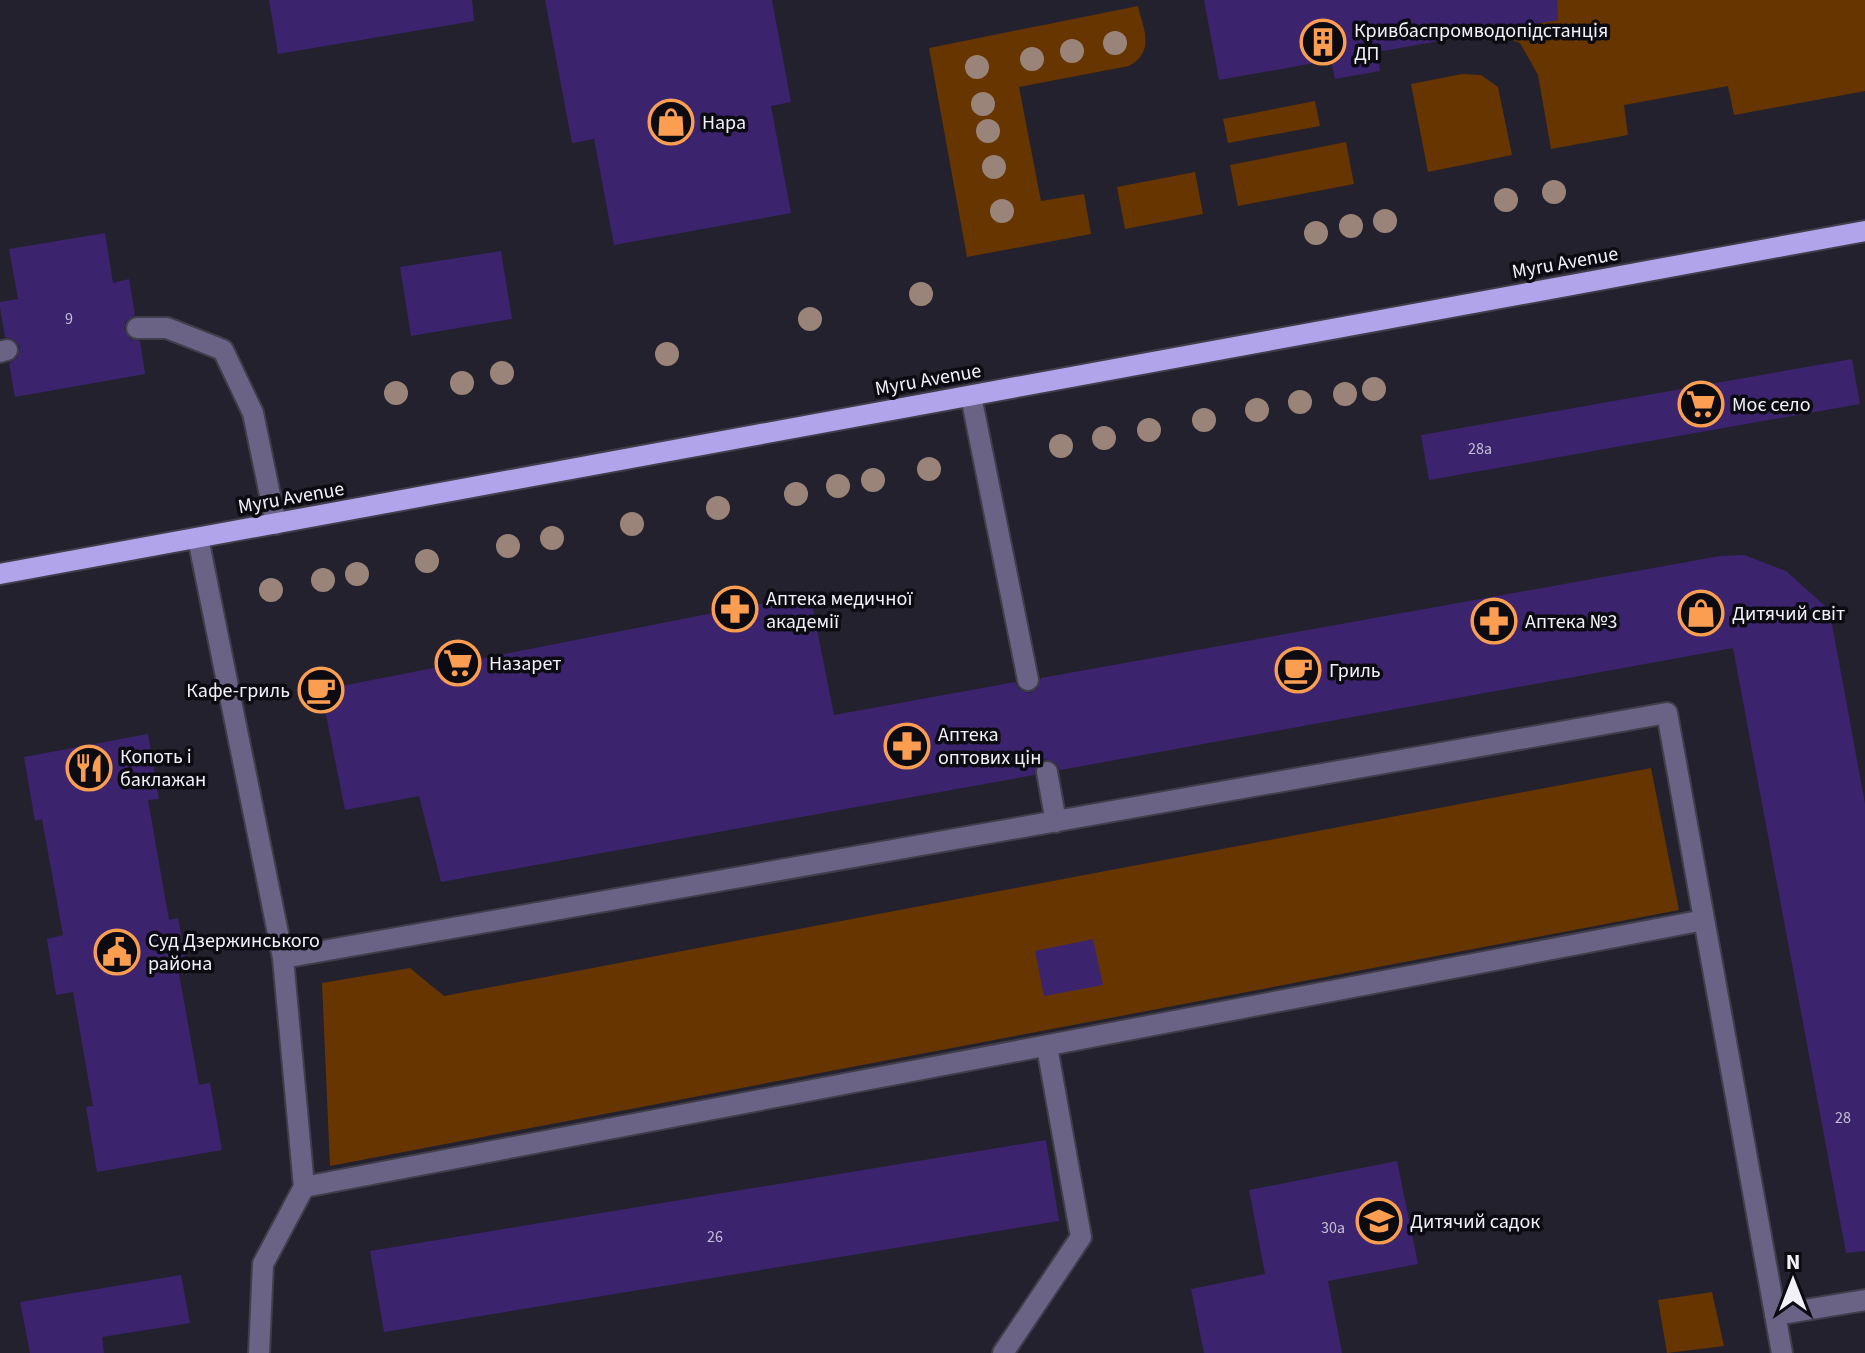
<svg xmlns="http://www.w3.org/2000/svg" width="1865" height="1353" font-family="'Source Sans 3',sans-serif">
<style>
.green{fill:#673500}
.building{fill:#3b246d}
.lines{fill:none;stroke-linecap:round;stroke-linejoin:round}
.service-casing{stroke:#403e4a;stroke-width:24}
.primary-casing{stroke:#403e4a;stroke-width:24}
.service{stroke:#6a6386;stroke-width:20}
.primary{stroke:#b2a4eb;stroke-width:20}
.tree{fill:#9a8378}
.labels{text-anchor:middle;stroke-width:7;stroke-linejoin:round;paint-order:stroke}
.number-label{font-size:16px;fill:#c4bed6}
.poi-label{font-size:20px;fill:#f2f1f9;stroke:#0c0b11;text-anchor:start}
.street-label{font-size:20px;fill:#f2f1f9;stroke:#0c0b11}
</style>
<rect width="100%" height="100%" fill="#23212d"/>
<!-- green -->
<path class="green" d="M1495 0H1865V91L1734 115 1728 86 1624 105 1628 135 1551 149 1538 75 1520 43 1493 32 1487 4Z
M1138 6C1144 31 1155 51 1129 66L1019 87 1041 201 1084 194 1091 234 967 257 929 48Z
M1462 74 1481 75 1498 87 1512 155 1428 172 1411 84Z
M1315 101 1320 126 1228 143 1223 119Z
M1346 142 1354 184 1238 206 1230 165Z
M1195 172 1203 214 1125 229 1117 187Z
M1651 768 1679 910 330 1166 322 983 410 968 444 996Z
M1712 1292 1724 1346 1667 1353 1658 1300Z"/>
<!-- building -->
<path class="building" d="M269 0H472L474 21 278 54Z
M545 0H772L791 102 771 106 791 213 614 245 594 139 572 143Z
M1204 0H1557L1558 20 1377 52 1380 71 1335 79 1331 60 1219 80Z
M105 233 113 283 129 279 135 315 126 321 124 329 130 339 140 341 145 374 15 397 9 363 17 358 20 347 15 340 5 337 0 308V302L18 299 9 249Z
M501 251 512 319 411 336 400 267Z
M1852 359 1860 404 1429 480 1421 435Z
M1744 555 1786 571 1825 606 1832 624 1865 804V1251L1846 1253 1733 648 1060 770 1056 763 1045 759 1038 763 1034 775 441 882 419 796 345 810 321 690 810 594 834 715 1015 682 1019 689 1030 693 1037 689 1041 678 1720 556Z
M148 734 159 799 148 800 169 920 178 918 187 966 178 968 199 1085 210 1083 222 1150 97 1172 86 1107 93 1106 73 992 56 995 47 939 63 935 42 819 35 821 24 757Z
M1093 939 1103 985 1044 996 1035 951Z
M1046 1140 1059 1221 384 1332 370 1251Z
M1397 1161 1418 1264 1328 1281 1342 1353H1204L1191 1289 1265 1274 1249 1190Z
M181 1275 190 1323 102 1337 104 1353H30L20 1302Z"/>
<g class="lines">
<!-- service casing -->
<g class="service-casing">
<path id="service" d="M137 328H167L223 350 253 413 276 524
M0 352 7 350
M971 396 1028 680
M198 538 283 958 304 1187 263 1264 259 1353
M1047 772 1056 822
M283 958 1667 713 1782 1353
M304 1187 1704 920
M1775 1315 1865 1300
M1003 1353 1081 1237 1047 1047"/>
</g>
<!-- primary casing -->
<g class="primary-casing">
<path id="primary" d="M0 574 1865 231"/>
</g>
<!-- service -->
<use href="#service" class="service"/>
<!-- primary -->
<use href="#primary" class="primary"/>
</g>
<!-- trees -->
<g class="tree">
<circle cx="1115" cy="43" r="12"/>
<circle cx="1072" cy="51" r="12"/>
<circle cx="1032" cy="59" r="12"/>
<circle cx="977" cy="67" r="12"/>
<circle cx="983" cy="104" r="12"/>
<circle cx="988" cy="131" r="12"/>
<circle cx="994" cy="167" r="12"/>
<circle cx="1554" cy="192" r="12"/>
<circle cx="1506" cy="200" r="12"/>
<circle cx="1002" cy="211" r="12"/>
<circle cx="1385" cy="221" r="12"/>
<circle cx="1351" cy="226" r="12"/>
<circle cx="1316" cy="233" r="12"/>
<circle cx="921" cy="294" r="12"/>
<circle cx="810" cy="319" r="12"/>
<circle cx="667" cy="354" r="12"/>
<circle cx="502" cy="373" r="12"/>
<circle cx="462" cy="383" r="12"/>
<circle cx="1374" cy="389" r="12"/>
<circle cx="396" cy="393" r="12"/>
<circle cx="1345" cy="394" r="12"/>
<circle cx="1300" cy="402" r="12"/>
<circle cx="1257" cy="410" r="12"/>
<circle cx="1204" cy="420" r="12"/>
<circle cx="1149" cy="430" r="12"/>
<circle cx="1104" cy="438" r="12"/>
<circle cx="1061" cy="446" r="12"/>
<circle cx="929" cy="469" r="12"/>
<circle cx="873" cy="480" r="12"/>
<circle cx="838" cy="486" r="12"/>
<circle cx="796" cy="494" r="12"/>
<circle cx="718" cy="508" r="12"/>
<circle cx="632" cy="524" r="12"/>
<circle cx="552" cy="538" r="12"/>
<circle cx="508" cy="546" r="12"/>
<circle cx="427" cy="561" r="12"/>
<circle cx="357" cy="574" r="12"/>
<circle cx="323" cy="580" r="12"/>
<circle cx="271" cy="590" r="12"/>
</g>
<!-- icons -->
<defs>
<g id="building-ring" transform="scale(2.3)"><circle r="9.5" fill="#0c0b11" stroke="#fb9e51" stroke-width="1.5"/><path d="M-4-6H4V6H1V3H-1V6H-4ZM-2.5-4.3h1.7v1.8h-1.7ZM.8-4.3h1.7v1.8H.8ZM-2.5-1h1.7V.8h-1.7ZM.8-1h1.7V.8H.8Z" fill="#fb9e51"/></g>
<g id="shop-ring" transform="scale(2.3)"><circle r="9.5" fill="#0c0b11" stroke="#fb9e51" stroke-width="1.5"/><path d="M-5-2.5h2.3a2.7 3.5 0 0 1 5.4 0H5L5.5 6h-11ZM-1.5-2.5h3a1.5 2.3 0 0 0-3 0Z" fill="#fb9e51"/></g>
<g id="supermarket-ring" transform="scale(2.3)"><circle r="9.5" fill="#0c0b11" stroke="#fb9e51" stroke-width="1.5"/><path d="M-6-5.5h2.5l.6 2H6L4.5 2H-2.5L-4.4-4H-6ZM-1.5 3.2a1.3 1.3 0 1 0 .1 0ZM3 3.2a1.3 1.3 0 1 0 .1 0Z" fill="#fb9e51"/></g>
<g id="pharmacy-ring" transform="scale(2.3)"><circle r="9.5" fill="#0c0b11" stroke="#fb9e51" stroke-width="1.5"/><path d="M-2-6h4v4h4v4h-4v4h-4v-4h-4v-4h4Z" fill="#fb9e51"/></g>
<g id="cafe-ring" transform="scale(2.3)"><circle r="9.5" fill="#0c0b11" stroke="#fb9e51" stroke-width="1.5"/><path d="M-5.5-4.5H6V0H3Q3 3.5 0 3.5H-2.5Q-5.5 3.5-5.5 0ZM3-3.2v2h1.7v-2ZM-6 4.5H4V6H-6Z" fill="#fb9e51"/></g>
<g id="restaurant-ring" transform="scale(2.3)"><circle r="9.5" fill="#0c0b11" stroke="#fb9e51" stroke-width="1.5"/><path d="M-5-6h1v4h1v-4h1v4h1v-4h1v5L-1.5 .5V6h-2V.5L-5-1ZM5-6V6H3V1.5H1.5Q1.5-4 5-6Z" fill="#fb9e51"/></g>
<g id="civic-ring" transform="scale(2.3)"><circle r="9.5" fill="#0c0b11" stroke="#fb9e51" stroke-width="1.5"/><path d="M-.6-6.5H3V-4.5H.6V-3L4-1V1h2V6H-6V1h2V-1L-.6-3ZM-1.2 2.5V6h2.4V2.5Z" fill="#fb9e51"/></g>
<g id="school-ring" transform="scale(2.3)"><circle r="9.5" fill="#0c0b11" stroke="#fb9e51" stroke-width="1.5"/><path d="M0-5L7-2L0 1L-7-2ZM-4 1L0 2.5L4 1V4Q0 6-4 4Z" fill="#fb9e51"/></g>
</defs>
<g fill-rule="evenodd">
<use href="#building-ring" x="1323" y="42"/>
<use href="#shop-ring" x="671" y="122"/>
<use href="#supermarket-ring" x="1701" y="404"/>
<use href="#pharmacy-ring" x="735" y="609"/>
<use href="#shop-ring" x="1701" y="613"/>
<use href="#pharmacy-ring" x="1494" y="621"/>
<use href="#supermarket-ring" x="458" y="663"/>
<use href="#cafe-ring" x="1298" y="670"/>
<use href="#cafe-ring" x="321" y="690"/>
<use href="#pharmacy-ring" x="907" y="746"/>
<use href="#restaurant-ring" x="89" y="768"/>
<use href="#civic-ring" x="117" y="952"/>
<use href="#school-ring" x="1379" y="1221"/>
</g>
<g class="labels">
<!-- number labels -->
<g class="number-label">
<text x="69" y="324">9</text>
<text x="1480" y="454">28а</text>
<text x="1843" y="1123">28</text>
<text x="1333" y="1233">30а</text>
<text x="715" y="1242">26</text>
</g>
<!-- poi labels -->
<g class="poi-label">
<text x="1354" y="37">Кривбаспромводопідстанція<tspan x="1354" dy="23">ДП</tspan></text>
<text x="702" y="129">Нара</text>
<text x="1732" y="411">Моє село</text>
<text x="766" y="605">Аптека медичної<tspan x="766" dy="23">академії</tspan></text>
<text x="1732" y="620">Дитячий світ</text>
<text x="1525" y="628">Аптека №3</text>
<text x="489" y="670">Назарет</text>
<text x="1329" y="677">Гриль</text>
<text x="290" y="697" text-anchor="end">Кафе-гриль</text>
<text x="938" y="741">Аптека<tspan x="938" dy="23">оптових цін</tspan></text>
<text x="120" y="763">Копоть і<tspan x="120" dy="23">баклажан</tspan></text>
<text x="148" y="947">Суд Дзержинського<tspan x="148" dy="23">района</tspan></text>
<text x="1410" y="1228">Дитячий садок</text>
</g>
<!-- street labels -->
<g class="street-label">
<text transform="translate(1565 262) rotate(-10)" y="7">Myru Avenue</text>
<text transform="translate(928 379) rotate(-10)" y="7">Myru Avenue</text>
<text transform="translate(291 497) rotate(-10)" y="7">Myru Avenue</text>
</g>
</g>
<!-- north arrow -->
<g transform="translate(1793 1281)" stroke="#0c0b11" stroke-width="6" paint-order="stroke">
<path d="M0-6L14 30L0 20L-14 30Z" fill="#f2f1f9"/>
<text y="-12" font-size="22" font-weight="bold" text-anchor="middle" fill="#f2f1f9">N</text>
</g>
</svg>
